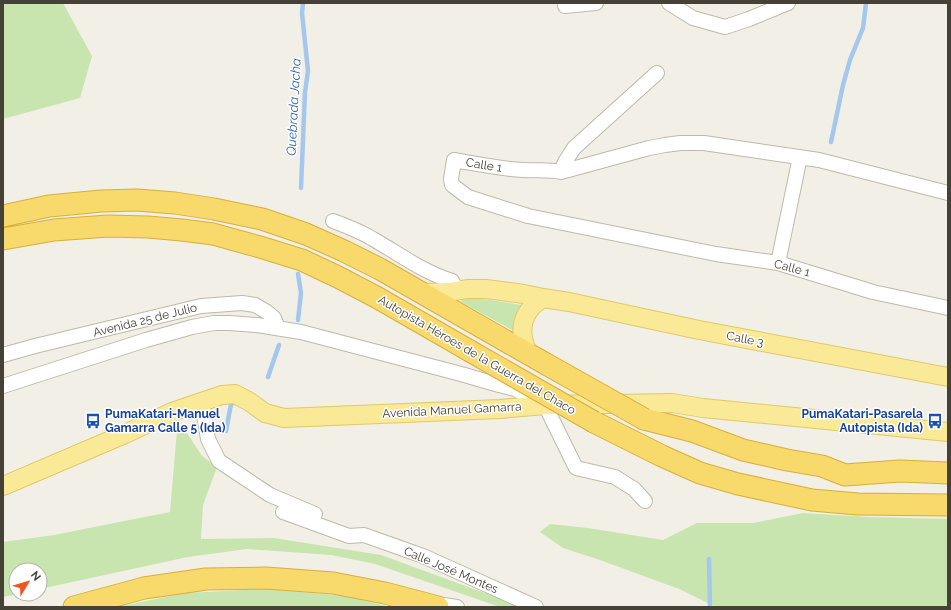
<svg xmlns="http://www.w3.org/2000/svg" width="951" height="610" font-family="Raleway,sans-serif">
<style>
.green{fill:#c8e5b0}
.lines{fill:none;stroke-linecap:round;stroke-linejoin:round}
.stream{stroke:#a4c7ed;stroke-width:4.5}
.minor-casing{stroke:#beb9a9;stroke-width:16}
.major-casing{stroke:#dfc968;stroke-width:20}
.highway-casing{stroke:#d7af3b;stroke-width:23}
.minor{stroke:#fff;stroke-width:14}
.major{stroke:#fae997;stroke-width:18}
.highway{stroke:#f8d96b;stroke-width:21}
.highway-bridge-casing{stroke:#d7af3b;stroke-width:23;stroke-linecap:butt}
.highway-bridge{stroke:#f8d96b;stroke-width:21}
.labels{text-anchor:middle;stroke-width:3;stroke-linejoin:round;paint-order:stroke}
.street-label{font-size:12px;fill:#454136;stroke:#fff}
.transit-label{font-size:12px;font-weight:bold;fill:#164399;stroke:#fff;text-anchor:start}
.water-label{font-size:13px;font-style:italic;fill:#336cad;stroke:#fff}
</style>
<rect width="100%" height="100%" fill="#f2f0e6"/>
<!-- green -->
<path class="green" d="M3 3H63L92 56 80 98 3 119Z
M463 299C483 298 503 302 522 305L517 314 514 331 461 302Z
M178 419 202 456 217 467 203 505 201 539 274 538 381 555 523 607H500L375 564 331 555 247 549 188 557 40 589V570H16V594H18L3 597V542L54 535 170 512Z
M803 513 869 517 948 519V607H716L679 589 600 560 563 548 540 532 550 524 588 528 663 540 697 523H753Z
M266 589 345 596 390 607H117L185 593Z"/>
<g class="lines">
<!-- stream -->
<path class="stream" d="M831 142 843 85 850 60 863 28 866 3
M301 188 305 92 308 71 302 13 303 3
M298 320 301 293 298 274
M268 377 279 345
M226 431 231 404 238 400
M709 559 710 607"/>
<!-- minor casing -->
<g class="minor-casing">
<path id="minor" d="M669 3 693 18 725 27 749 19 788 3
M565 6 596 3
M561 172 565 162 574 148 657 73
M948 193 819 160 704 143H680L665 145 649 148 561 172C547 169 536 171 523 170 500 169 477 164 454 160L451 179 452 185 468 197 528 216 716 254 778 263 873 292 948 308
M333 221C346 226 360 231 373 239 399 254 423 272 452 281L458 291
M778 263 800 157
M3 355 35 346 201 306 242 303 255 305 267 312 274 318 278 328
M3 386 146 340 192 327 214 323H229L257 325 301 332 461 374 499 385 515 389 545 405 576 468 615 477 634 489 645 501
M202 403 208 439 219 461 270 495 315 514
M283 512 349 536 364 535 423 556 536 607
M430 603 457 607"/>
</g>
<!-- major casing -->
<g class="major-casing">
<path id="major" d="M422 293 450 292 467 289H486L524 294 543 298 569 302 699 330 948 377
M527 353C526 348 524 343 523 338 520 321 528 307 543 298
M3 486 125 434 172 412 222 395 235 394 250 402 265 413 284 418 500 409 545 405 672 403 703 408 948 432"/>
</g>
<!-- highway casing -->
<g class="highway-casing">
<path id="highway" d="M3 216 49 206 101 201 137 200 175 203 214 209 262 219 306 234 344 251 380 269 546 364
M3 239 54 230 108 226 148 227 182 230 213 234 260 247 302 260 338 277 378 298 470 351
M644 419 692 431 743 450 787 460 822 466 845 475 900 471 948 473
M594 422 662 456 700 473 738 484 812 500 858 504 948 505
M74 607 144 588 206 579 266 578 333 583 385 593 438 607"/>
</g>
<!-- minor -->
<use href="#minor" class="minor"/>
<!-- major -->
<use href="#major" class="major"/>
<!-- highway -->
<use href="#highway" class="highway"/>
<!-- highway-bridge casing -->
<g class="highway-bridge-casing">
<path id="highway-bridge" d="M470 351 594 422
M546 364 644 419"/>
</g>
<!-- highway-bridge -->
<use href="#highway-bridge" class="highway-bridge"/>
</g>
<!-- icons -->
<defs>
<g id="bus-bare" transform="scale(1.2)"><path d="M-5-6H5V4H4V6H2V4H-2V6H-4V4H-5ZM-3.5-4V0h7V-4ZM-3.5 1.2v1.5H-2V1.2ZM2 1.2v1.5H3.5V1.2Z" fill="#1a4fb4" stroke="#fff" stroke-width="2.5" paint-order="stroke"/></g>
</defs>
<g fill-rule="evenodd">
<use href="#bus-bare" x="93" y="421"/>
<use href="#bus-bare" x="935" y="421"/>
</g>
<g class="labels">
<!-- street labels -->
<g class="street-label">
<text transform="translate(484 165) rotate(9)" y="4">Calle 1</text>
<text transform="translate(792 268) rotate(15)" y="4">Calle 1</text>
<text transform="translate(145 320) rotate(-14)" y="4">Avenida 25 de Julio</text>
<text transform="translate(745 339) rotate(11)" y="4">Calle 3</text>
<text transform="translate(477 355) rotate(30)" y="4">Autopista Héroes de la Guerra del Chaco</text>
<text transform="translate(452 410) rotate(-3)" y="4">Avenida Manuel Gamarra</text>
<text transform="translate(451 570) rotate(23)" y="4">Calle José Montes</text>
</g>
<!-- transit labels -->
<g class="transit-label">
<text x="105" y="418">PumaKatari-Manuel<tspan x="105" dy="14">Gamarra Calle 5 (Ida)</tspan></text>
<text x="923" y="418" text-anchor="end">PumaKatari-Pasarela<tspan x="923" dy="14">Autopista (Ida)</tspan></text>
</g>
<!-- water labels -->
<g class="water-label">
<text transform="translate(293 107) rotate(-87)" y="5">Quebrada Jacha</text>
</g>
</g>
<!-- border -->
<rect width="951" height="610" fill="none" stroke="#454136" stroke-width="8"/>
<!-- north arrow -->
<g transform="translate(28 582) rotate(52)"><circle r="19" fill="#ffffff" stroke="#b5b3af"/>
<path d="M0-3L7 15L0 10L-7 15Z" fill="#f2561e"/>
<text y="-6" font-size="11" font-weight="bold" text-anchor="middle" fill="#454136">N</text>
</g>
</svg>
